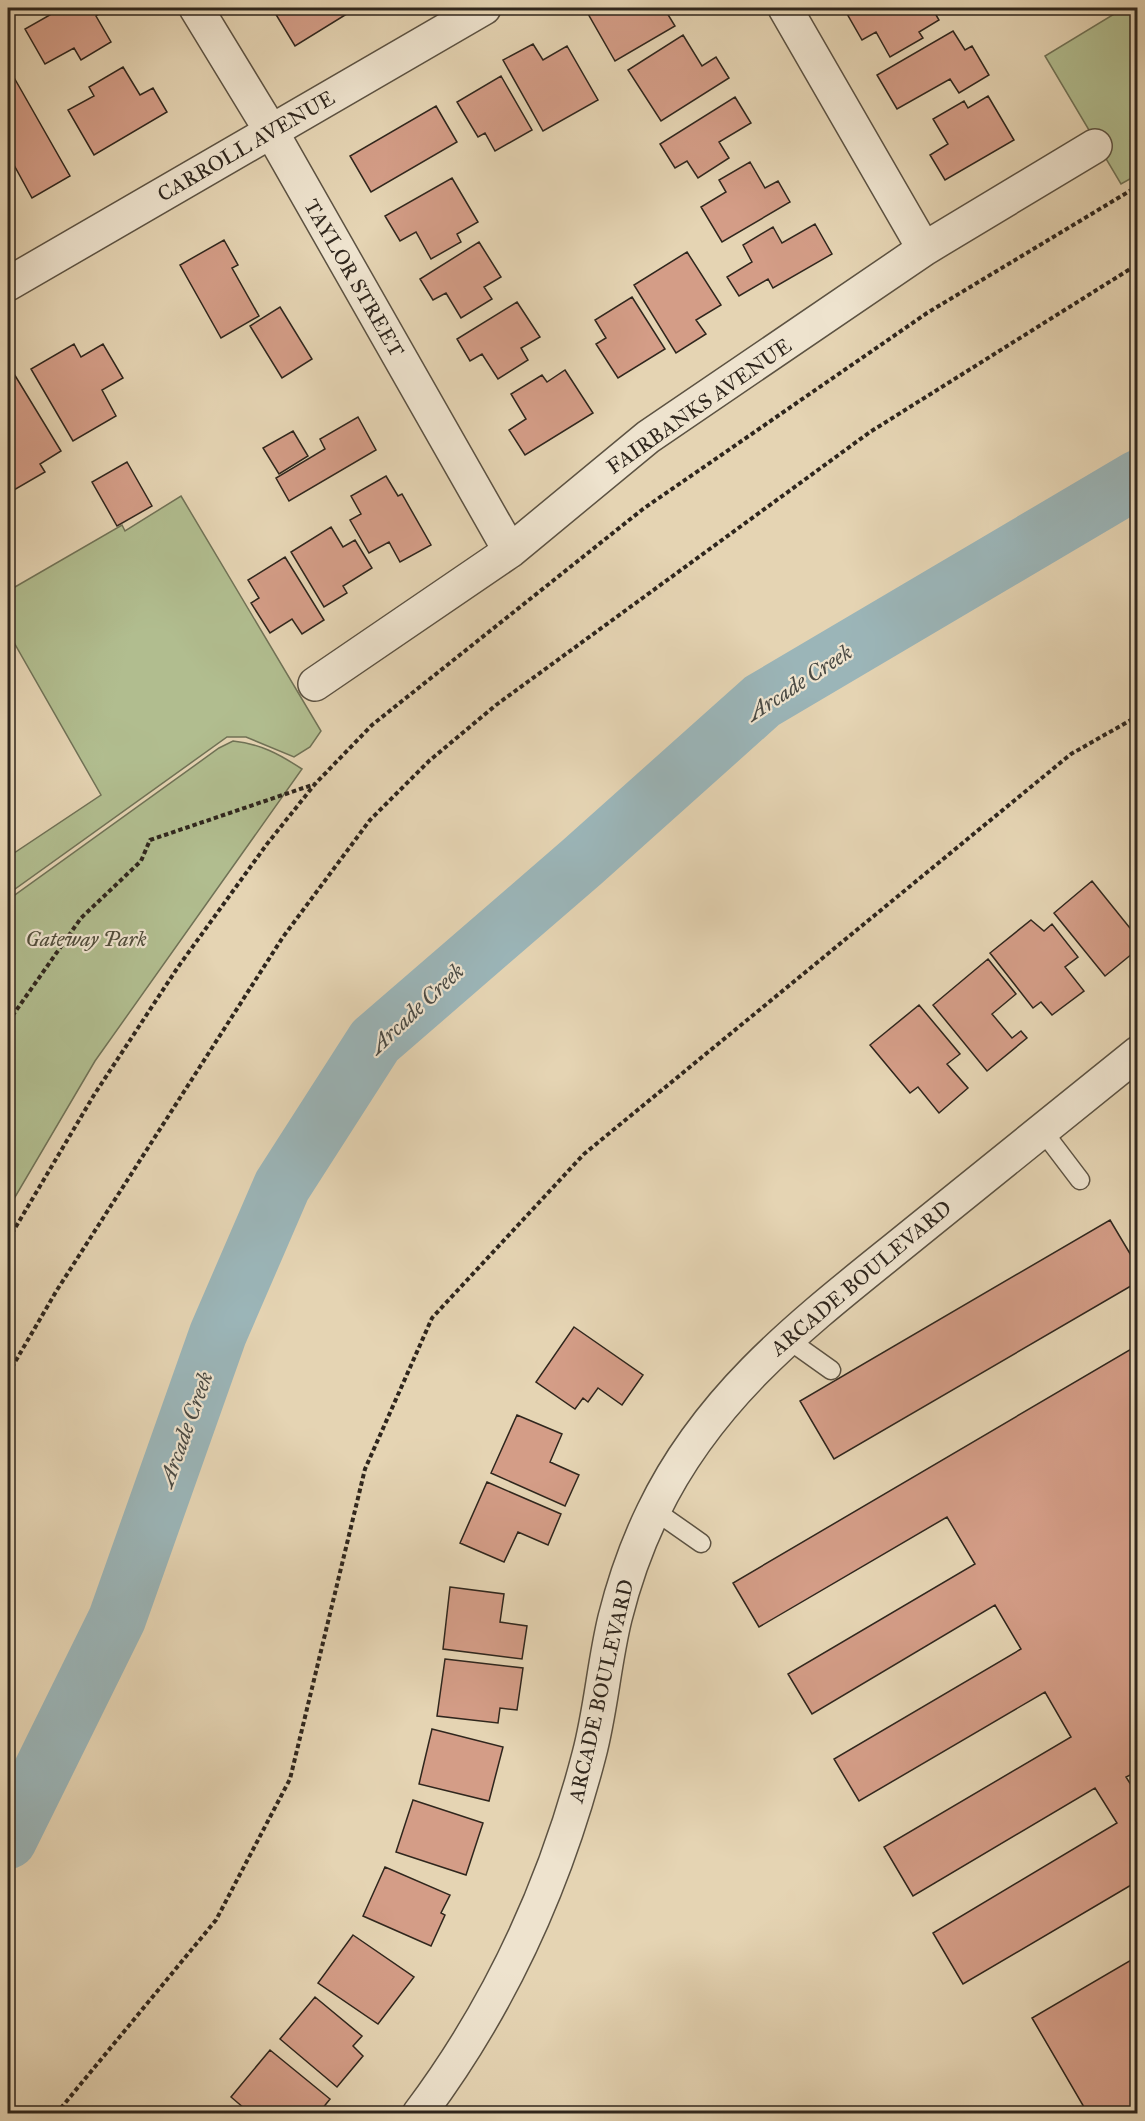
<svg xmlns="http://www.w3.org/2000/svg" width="1145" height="2121" font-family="'IM FELL Great Primer',serif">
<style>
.green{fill:#b1bd8f;stroke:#707256;stroke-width:1.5}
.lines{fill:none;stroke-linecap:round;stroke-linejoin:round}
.river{stroke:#9bb5b8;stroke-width:58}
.building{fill:#d49d87;stroke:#2f261d;stroke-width:1.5}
.lane-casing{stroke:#5c5242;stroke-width:21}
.street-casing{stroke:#5c5242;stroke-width:36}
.path{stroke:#2f261d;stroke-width:4;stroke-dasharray:4.5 3;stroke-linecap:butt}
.lane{stroke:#eee3ce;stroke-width:18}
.street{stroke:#eee3ce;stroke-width:33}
.labels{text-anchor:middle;stroke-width:4.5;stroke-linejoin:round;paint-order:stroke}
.street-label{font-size:21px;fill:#2f261d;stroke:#eee3ce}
.park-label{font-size:21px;font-style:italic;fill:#504c3a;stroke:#eee3ce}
.water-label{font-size:22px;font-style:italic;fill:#4a4a44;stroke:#eee3ce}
</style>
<rect width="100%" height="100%" fill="#e5d4b3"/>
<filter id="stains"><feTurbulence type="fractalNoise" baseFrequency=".00333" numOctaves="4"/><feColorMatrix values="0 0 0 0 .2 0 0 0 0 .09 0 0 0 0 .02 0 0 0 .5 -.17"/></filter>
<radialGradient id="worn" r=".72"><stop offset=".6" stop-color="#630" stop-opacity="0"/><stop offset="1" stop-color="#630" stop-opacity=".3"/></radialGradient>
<!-- green -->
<path class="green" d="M1124 8H1137V175L1121 184 1045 56Z
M181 496 321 731 310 747 294 757 246 737H227L8 894V846L14 853 101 795 8 632V591L122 525 125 531Z
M233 741C261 744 279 754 302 769L95 1061 8 1209V900L219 748Z"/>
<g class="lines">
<!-- river -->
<path class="river" d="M8 1840 117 1619 218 1334 282 1186 375 1041 582 862 762 701 1138 479"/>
</g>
<!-- building -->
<path class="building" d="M62 8H108L96 16 111 42 81 60 74 48 45 64 25 29Z
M272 8H347L350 12 295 46Z
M595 8H664L675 26 615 61 587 12Z
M855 8H932L939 20 919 32 923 38 890 57 876 32 862 40 846 12Z
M953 31 965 50 972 46 989 75 959 93 950 79 897 109 877 75Z
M683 35 702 66 716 57 729 78 661 121 628 70Z
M533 44 543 60 567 46 598 100 543 131 503 60Z
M123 67 140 95 153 88 167 112 94 155 68 110 94 96 89 87Z
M12 74 70 176 32 198 8 154V77Z
M501 76 532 130 495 151 485 133 478 137 457 102Z
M988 96 1014 140 945 180 930 155 948 144 933 119 964 101 968 108Z
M735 97 751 123 719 142 729 158 698 178 687 161 675 168 660 144Z
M436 106 457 142 371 192 350 156Z
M750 162 765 188 778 181 790 202 722 242 701 207 726 192 719 180Z
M452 178 478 222 457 234 461 242 431 259 416 232 400 241 385 216Z
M815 224 832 254 773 288 768 279 739 296 727 277 752 262 743 245 773 227 782 243Z
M224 240 238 265 232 268 259 316 221 338 180 265Z
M479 242 501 277 484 287 492 299 461 318 446 293 433 300 420 279Z
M687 252 721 305 696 320 706 334 676 353 634 285Z
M632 297 665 349 618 378 596 344 606 338 595 320Z
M517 302 540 337 521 348 528 360 498 379 482 354 470 361 457 339Z
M280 307 312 359 282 378 250 326Z
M74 344 81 357 103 344 123 378 102 390 116 416 73 441 31 369Z
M8 364 61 451 40 464 45 472 14 490 8 478Z
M565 370 593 413 525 455 509 430 526 419 511 394 542 375 547 382Z
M358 417 376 450 289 501 276 478 325 449 320 439Z
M293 431 308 456 279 474 263 448Z
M127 462 152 506 117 526 92 482Z
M386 476 398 496 402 494 431 545 400 562 389 542 369 553 350 520 361 514 351 496Z
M331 527 343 547 355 540 372 568 343 586 347 593 324 607 291 552Z
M285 557 324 620 302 634 292 619 270 633 251 603 259 598 248 580Z
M1092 881 1138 938V949L1105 976 1054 913Z
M1031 920 1044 931 1052 924 1078 957 1065 967 1084 991 1052 1015 1041 1002 1033 1008 990 953Z
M988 959 1016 994 992 1014 1012 1038 1021 1031 1027 1038 987 1071 933 1005Z
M919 1005 960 1054 947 1064 968 1088 939 1113 918 1087 910 1093 870 1045Z
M1110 1220 1138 1267V1285L1136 1283 834 1459 800 1401Z
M574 1327 643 1375 622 1405 598 1388 588 1402 583 1398 575 1409 536 1382Z
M1138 1345V1771L1126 1777 1138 1796V1881L963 1984 933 1933 1117 1823 1095 1788 913 1896 884 1847 1071 1737 1045 1692 859 1801 834 1759 1021 1649 995 1605 812 1714 788 1674 975 1564 947 1517 759 1627 733 1583Z
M517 1415 562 1434 550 1462 579 1475 565 1506 491 1473Z
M487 1482 561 1514 548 1545 518 1532 504 1562 460 1543Z
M450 1587 504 1594 500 1622 527 1626 522 1659 443 1649Z
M445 1659 523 1668 517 1710 500 1708 498 1723 437 1716Z
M432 1729 503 1747 489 1801 419 1784Z
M413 1800 483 1823 466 1875 396 1852Z
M385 1867 450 1895 441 1913 445 1915 431 1946 363 1916Z
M353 1935 414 1977 378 2024 318 1983Z
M1138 1956V2114H1088L1032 2018Z
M315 1997 362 2036 353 2046 363 2056 337 2087 280 2039Z
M270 2050 330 2099 318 2114H298L289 2107 283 2114H251L231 2097Z"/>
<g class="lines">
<!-- lane casing -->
<g class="lane-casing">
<path id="lane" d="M1042 1130 1080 1180
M786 1338 831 1370
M654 1510 701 1543"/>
</g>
<!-- street casing -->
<g class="street-casing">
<path id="street" d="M196 8 271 131 510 551
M785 8 924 249
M8 284 484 8
M315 684 510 551 648 437 924 249 1095 146
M419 2114C500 2006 555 1886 589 1755 601 1710 604 1663 615 1618 624 1582 637 1545 653 1512 712 1389 813 1316 915 1233 989 1173 1063 1113 1138 1053"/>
</g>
<!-- path -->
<path class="path" d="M8 1022 81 918 141 861 150 840 315 784
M8 1240 94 1095 178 967 267 844 315 784 372 725 643 509 927 313 1138 186
M8 1374 57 1290 283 937 370 820 429 761 496 705 870 432 1138 264
M56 2114 216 1920 290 1779 365 1469 432 1318 584 1154 1071 754 1138 716"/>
<!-- lane -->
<use href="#lane" class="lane"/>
<!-- street -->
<use href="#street" class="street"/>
</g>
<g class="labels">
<!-- street labels -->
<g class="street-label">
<text transform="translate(246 146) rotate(-30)" y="7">CARROLL AVENUE</text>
<text transform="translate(354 278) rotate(60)" y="7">TAYLOR STREET</text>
<text transform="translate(699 406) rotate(-35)" y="7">FAIRBANKS AVENUE</text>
<text transform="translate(861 1278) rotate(-40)" y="7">ARCADE BOULEVARD</text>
<text transform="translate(601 1691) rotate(-77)" y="7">ARCADE BOULEVARD</text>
</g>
<!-- park labels -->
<g class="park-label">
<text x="86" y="946">Gateway Park</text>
</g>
<!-- water labels -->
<g class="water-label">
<text transform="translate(799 682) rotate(-33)" y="8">Arcade Creek</text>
<text transform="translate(416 1008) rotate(-43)" y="8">Arcade Creek</text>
<text transform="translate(185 1429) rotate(-70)" y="8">Arcade Creek</text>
</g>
</g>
<!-- margin -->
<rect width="1145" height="2121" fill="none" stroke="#e5d4b3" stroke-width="30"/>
<rect x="9" y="9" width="1127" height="2103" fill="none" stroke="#2f261d" stroke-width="3"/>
<rect x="15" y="15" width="1115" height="2091" fill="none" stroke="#2f261d" stroke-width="1.5"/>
<rect width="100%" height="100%" filter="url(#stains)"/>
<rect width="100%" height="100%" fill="url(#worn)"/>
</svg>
